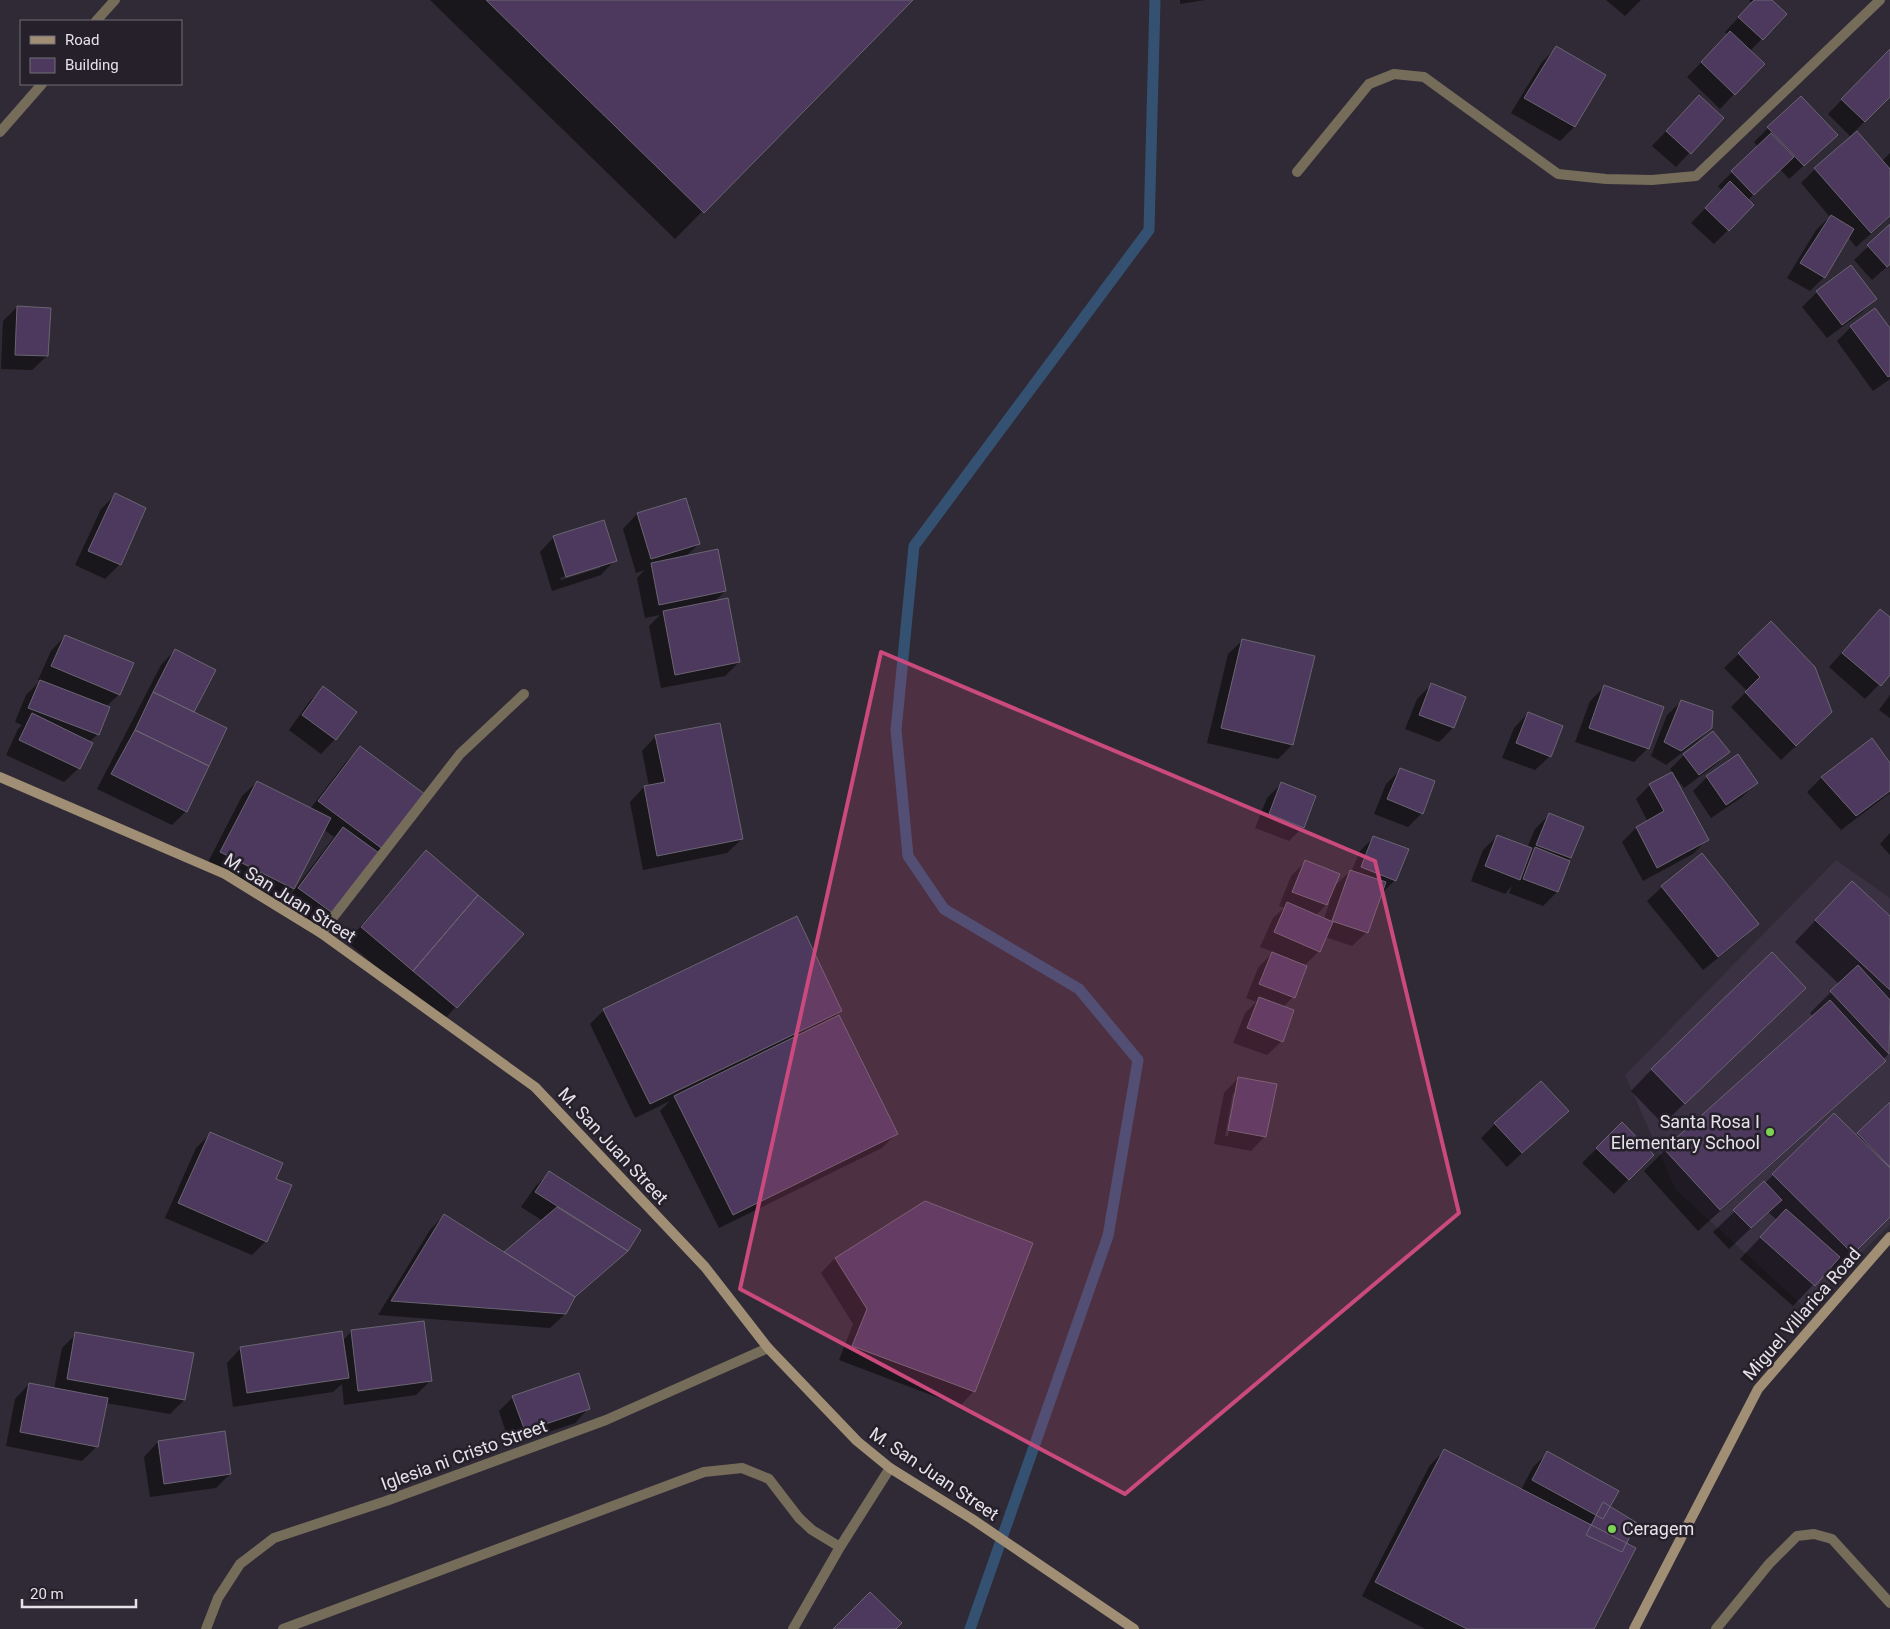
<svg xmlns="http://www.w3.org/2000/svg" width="1890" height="1629" font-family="Roboto,sans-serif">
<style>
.built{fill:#3a3142}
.shadow{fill:#0007;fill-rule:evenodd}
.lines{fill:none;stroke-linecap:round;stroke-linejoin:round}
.stream{stroke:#355172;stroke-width:11}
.building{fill:#4c395d;stroke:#6b6572}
.lane{stroke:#766c5a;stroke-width:10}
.street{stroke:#766c5a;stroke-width:10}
.secondary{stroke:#a08f74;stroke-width:10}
.marked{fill:#cb4a7e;fill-opacity:0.2;stroke:#cb4a7e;stroke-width:4;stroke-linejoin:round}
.poi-dot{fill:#7dd154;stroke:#25202a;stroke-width:2}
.labels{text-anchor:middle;stroke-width:5;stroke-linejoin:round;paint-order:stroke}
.street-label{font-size:18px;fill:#e6e2e9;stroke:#25202a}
.poi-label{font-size:18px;fill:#e6e2e9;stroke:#25202a;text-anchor:end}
</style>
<rect width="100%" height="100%" fill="#2f2a35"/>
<!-- built -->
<path class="built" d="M1836 860 1890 898V1225L1805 1308 1675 1189 1625 1075Z"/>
<!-- shadow -->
<path class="shadow" d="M430 0H911L675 239Z
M1180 0H1205L1180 4Z
M1606 0H1641L1625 16Z
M1749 0H1770L1786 14 1749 52 1734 94 1720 109 1687 77 1728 35 1725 32 1752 3Z
M1556 48 1604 75 1574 127 1560 141 1511 113 1542 62Z
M1890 51V96L1850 136 1828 114Z
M1685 111 1722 118 1676 167 1652 146Z
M1768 128 1822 149 1789 179 1780 169 1748 200 1728 230 1714 244 1691 223 1722 191 1718 186 1758 147 1754 142Z
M1890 153V217L1856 247 1848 237 1824 277 1810 291 1787 278 1816 230 1830 217 1801 183 1815 169 1882 161Z
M1890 226V264L1872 280 1854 260Z
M1851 267 1875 299 1861 313 1827 338 1802 307 1817 292Z
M17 307 47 356 32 370 1 369 3 321Z
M1851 327 1890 330V379L1873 391 1837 341Z
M115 495 145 508 119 565 105 579 75 565 101 509Z
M685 500 699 544 685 557 725 591 714 602 739 662 725 676 661 688 649 626 660 615 645 618 637 578 645 570 636 573 623 529 637 514Z
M554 537 615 560 601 575 552 591 540 552ZM600 565V568L561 580 560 578Z
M1880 610 1890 619V673L1865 699 1829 667Z
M1771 623 1816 727 1781 760 1731 707 1747 691 1724 668Z
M65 636 119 694 106 707 98 734 89 742 79 768 64 782 6 755 18 729 22 725 15 722 26 695 40 681 38 680 51 651Z
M1243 640 1313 657 1292 745 1278 759 1207 743 1228 654Z
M175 650 193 712 186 811 172 825 97 789 161 665Z
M1431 685 1453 728 1439 742 1405 729 1417 699Z
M1604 687 1648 748 1634 762 1575 742 1590 701Z
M323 688 335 739 321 754 289 730 309 702Z
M1890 695V718L1879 710Z
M1682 701 1711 728 1696 742 1666 765 1651 756 1667 715Z
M1528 713 1550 756 1535 770 1502 758 1514 728Z
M1713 733 1728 752 1714 766 1684 788 1673 774 1672 775 1707 839 1693 854 1643 881 1622 842 1636 828 1648 822 1636 799 1650 785 1672 773 1670 769 1684 755Z
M656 736 742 839 727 853 643 870 630 802 644 787 649 786 642 751Z
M1872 740 1890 765V793L1841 830 1807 792 1821 778Z
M360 748 424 795 319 928 285 902 334 837 323 829 293 889 279 903 206 866 242 796 257 782 310 809 346 762Z
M1400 770 1422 813 1408 827 1374 814 1386 784Z
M1707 777 1756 783 1742 797 1711 818 1693 791Z
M1281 784 1303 827 1289 841 1255 828 1267 798Z
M1549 815 1570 858 1567 861 1569 862 1557 892 1543 906 1509 893 1512 886 1505 894 1471 881 1483 850 1497 836 1527 848 1535 829Z
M1890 833V855L1880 844Z
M1374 837 1395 880 1381 894 1367 932 1352 946 1325 937 1319 951 1304 966 1293 997 1283 1007 1282 1041 1267 1055 1233 1043 1245 1013 1256 1002 1246 998 1258 968 1273 952 1260 947 1273 918 1284 908 1279 906 1291 876 1305 862 1333 888 1350 871 1351 872 1360 851ZM1330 901 1324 919 1315 916Z
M426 852 522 934 442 1022 347 942 412 866Z
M1702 855 1757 924 1743 938 1703 970 1647 901 1662 887Z
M1831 904 1890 918V1052L1863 1082 1698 1231 1644 1171 1665 1150 1813 1016 1810 1013 1839 984 1795 942Z
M1783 1009 1663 1124 1631 1091 1652 1069Z
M604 1010 841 1011 834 1018 896 1134 882 1148 719 1228 660 1111 670 1101 635 1118 590 1024Z
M1238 1078 1265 1136 1251 1151 1214 1144 1224 1093ZM1233 1093H1236L1228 1136H1225Z
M1890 1103V1215L1831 1274 1827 1270 1793 1306 1740 1259 1777 1220 1768 1212 1729 1249 1713 1232 1765 1183 1834 1114 1856 1136Z
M1567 1111 1507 1167 1481 1138 1495 1124Z
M1622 1124 1652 1155 1614 1194 1582 1163Z
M210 1134 275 1180 266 1241 252 1255 165 1218 196 1148Z
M549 1173 639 1231 627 1251 572 1300 565 1314 550 1328 378 1315 430 1230 444 1215 504 1254 543 1221 521 1207 535 1187Z
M835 1258 974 1391 960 1406 839 1360 853 1324 821 1273Z
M351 1332 430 1381 416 1395 344 1405 342 1384 333 1392 233 1407 227 1363 241 1348 342 1341Z
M76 1334 184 1400 170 1414 106 1403 97 1446 82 1461 6 1446 15 1399 29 1384 54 1389 62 1348Z
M513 1397 589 1408 575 1423 510 1445 499 1411Z
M158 1442 230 1474 216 1488 150 1497 144 1457Z
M1444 1451 1521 1490 1533 1467 1548 1453 1609 1507 1625 1544 1593 1629H1425L1362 1596 1430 1465Z"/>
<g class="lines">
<!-- stream -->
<path class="stream" d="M970 1629 1108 1236 1138 1060 1079 989 944 909 908 856 896 730 914 546 1149 230 1155 0"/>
</g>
<!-- building -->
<path class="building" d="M486 0H913L704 213Z
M1754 0H1772L1787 14 1763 40 1738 17Z
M1730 31 1765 64 1735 95 1701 62Z
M1556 46 1606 75 1575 127 1524 98Z
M1890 49V97L1865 122 1841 99Z
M1699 95 1724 118 1691 154 1666 131Z
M1801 96 1838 135 1804 166 1767 127Z
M1857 131 1890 169V216L1871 233 1814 168Z
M1771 133 1794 157 1754 195 1731 171Z
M1730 181 1754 205 1729 231 1705 208Z
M1831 215 1854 229 1825 278 1800 263Z
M1890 224V264L1887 267 1867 245Z
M1851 265 1877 299 1842 325 1816 291Z
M17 306 51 308 48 356 15 355Z
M1875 308 1890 328V376L1888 377 1850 326Z
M115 493 146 508 121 565 88 551Z
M686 498 700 544 651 559 637 513Z
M604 520 617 561 566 577 553 536Z
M718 549 726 591 659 605 651 563Z
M728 598 740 662 675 675 663 611Z
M1880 609 1890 617V675L1881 686 1842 653Z
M1771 621 1815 667 1832 712 1796 746 1745 692 1760 677 1738 653Z
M65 635 134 663 120 695 51 666Z
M1242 639 1315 656 1293 745 1221 728Z
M175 649 216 670 194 712 153 692Z
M40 680 110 707 99 735 28 708Z
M1431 683 1466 697 1454 728 1419 715Z
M1604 685 1664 707 1649 749 1589 728Z
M323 686 357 712 336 740 302 715Z
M153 692 227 728 209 766 135 730Z
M1681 700 1713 711 1712 728 1681 751 1664 742Z
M1528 712 1563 726 1551 757 1516 743Z
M32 713 93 743 80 769 19 740Z
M720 723 743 839 657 856 644 786 665 782 655 735Z
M135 730 209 766 187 812 111 774Z
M1713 731 1730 752 1699 775 1683 754Z
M1872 738 1890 763V791L1856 816 1821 777Z
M360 746 426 795 384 850 318 801Z
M1738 754 1758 783 1726 805 1706 776Z
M1400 768 1435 781 1423 814 1387 799Z
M1672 772 1709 840 1657 868 1636 827 1664 811 1649 784Z
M257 781 331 818 294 889 220 852Z
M1281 782 1316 796 1304 828 1269 814Z
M1549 813 1584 827 1571 858 1536 845Z
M343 827 379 853 334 914 298 888Z
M1497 835 1532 848 1520 880 1485 866Z
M1373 836 1409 849 1396 881 1361 867Z
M1535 847 1570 861 1558 892 1523 879Z
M426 850 478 895 413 971 361 927Z
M1702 853 1759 924 1718 957 1661 886Z
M1305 860 1340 874 1327 905 1292 892Z
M1350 870 1386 882 1368 933 1332 921Z
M1852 881 1890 916V990L1815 920Z
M478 895 524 934 457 1008 413 971Z
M1287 902 1333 922 1320 952 1274 932Z
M797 916 842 1011 650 1104 603 1009Z
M1272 952 1307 966 1295 998 1259 984Z
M1772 952 1806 988 1685 1104 1651 1069Z
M1858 965 1890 1000 1889 1054 1830 991Z
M1259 997 1294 1010 1283 1042 1247 1028Z
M1830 1000 1886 1061 1720 1210 1664 1149Z
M839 1015 898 1134 733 1215 674 1096Z
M1238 1077 1277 1084 1266 1137 1228 1130Z
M1541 1081 1569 1111 1522 1153 1494 1123Z
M1890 1102V1167L1857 1133Z
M1834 1113 1890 1168V1217L1853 1254 1772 1174Z
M1622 1122 1654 1155 1629 1180 1596 1148Z
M210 1132 283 1163 276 1179 292 1185 267 1242 178 1203Z
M549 1171 641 1230 628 1251 535 1192Z
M1764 1181 1782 1200 1751 1228 1733 1210Z
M925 1201 1033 1243 975 1392 852 1346 867 1309 835 1258Z
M557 1207 628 1251 575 1297 504 1252Z
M1786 1209 1840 1257 1815 1286 1760 1237Z
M444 1214 575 1297 566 1314 391 1301Z
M424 1321 432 1381 358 1391 351 1330Z
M342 1331 349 1378 247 1393 240 1347Z
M75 1332 194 1353 185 1400 67 1379Z
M579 1373 590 1409 525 1431 512 1396Z
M29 1383 108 1398 98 1447 20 1432Z
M225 1431 231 1474 164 1484 158 1441Z
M1444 1449 1636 1548 1594 1629H1467L1375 1582Z
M1547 1451 1619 1491 1603 1519 1532 1480Z
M1603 1502 1637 1523 1622 1552 1586 1535Z
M870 1592 902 1623 896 1629H833Z"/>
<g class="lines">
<!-- lane -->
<path class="lane" d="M96 21 115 0
M0 132 42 84
M283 1629 704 1472 742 1468 769 1479 799 1518 812 1530 840 1547 890 1468
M793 1629 840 1547
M1716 1629 1769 1564 1797 1536 1814 1534 1832 1539 1890 1603"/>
<!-- street -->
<path class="street" d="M1297 172 1369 84 1394 74 1424 77 1558 174 1606 179 1652 180 1696 176 1880 0
M321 933 460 754 524 694
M206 1629 218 1598 240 1564 274 1538 386 1501 606 1420 768 1348"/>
<!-- secondary -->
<path class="secondary" d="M0 777 225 874 321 933 535 1087 705 1267 768 1348 857 1441 890 1468 972 1519 1134 1629
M1634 1629 1758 1389 1890 1237"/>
</g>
<!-- marked area -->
<path class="marked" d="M881 652 1375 861 1459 1213 1125 1494 740 1289Z"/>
<!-- markers -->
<g class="poi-dot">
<circle cx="1770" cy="1132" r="5"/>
<circle cx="1612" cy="1529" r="5"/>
</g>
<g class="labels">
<!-- street labels -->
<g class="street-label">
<text transform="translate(290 898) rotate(32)" y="6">M. San Juan Street</text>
<text transform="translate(613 1146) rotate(47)" y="6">M. San Juan Street</text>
<text transform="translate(1802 1314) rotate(-49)" y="6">Miguel Villarica Road</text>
<text transform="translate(464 1455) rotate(-20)" y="6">Iglesia ni Cristo Street</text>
<text transform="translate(934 1474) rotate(34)" y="6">M. San Juan Street</text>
</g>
<!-- poi labels -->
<g class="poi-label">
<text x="1760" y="1128">Santa Rosa I<tspan x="1760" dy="21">Elementary School</tspan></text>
<text x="1622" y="1535" text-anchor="start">Ceragem</text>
</g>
</g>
<!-- legend -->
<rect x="20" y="20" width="162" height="65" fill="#25202a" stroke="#726e76"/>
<rect x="30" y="36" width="25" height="8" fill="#a08f74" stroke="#726e76"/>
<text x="65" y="45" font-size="15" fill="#e6e2e9">Road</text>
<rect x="30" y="58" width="25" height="15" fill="#4c395d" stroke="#726e76"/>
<text x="65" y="70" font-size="15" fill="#e6e2e9">Building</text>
<!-- scale -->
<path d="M22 1599v8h114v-8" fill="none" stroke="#e6e2e9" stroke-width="2.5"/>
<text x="30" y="1599" font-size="15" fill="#e6e2e9" stroke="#25202a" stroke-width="4" paint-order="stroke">20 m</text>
</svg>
